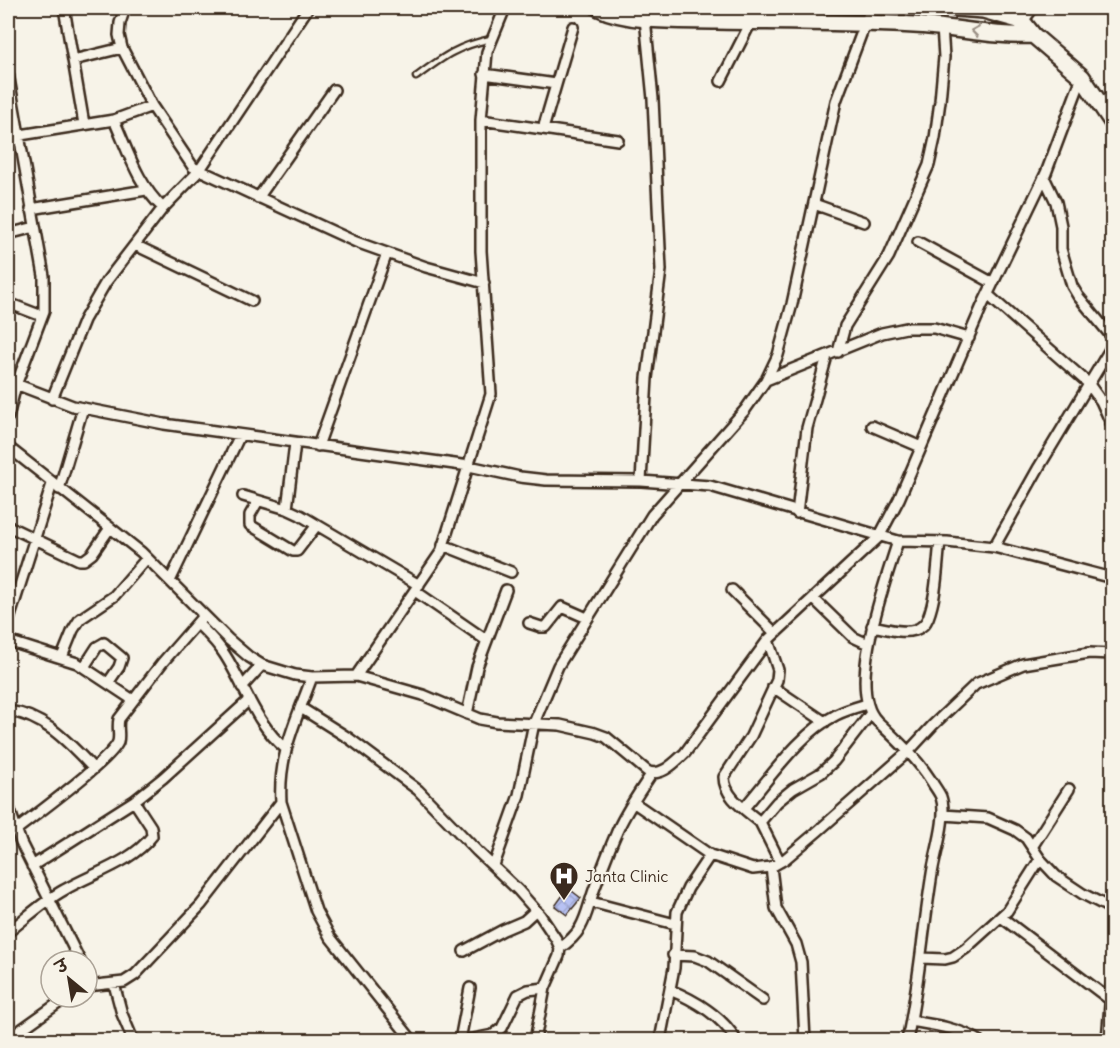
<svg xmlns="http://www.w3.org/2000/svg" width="1120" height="1048" font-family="Delius,'Playpen Sans Deva',sans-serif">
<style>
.building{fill:url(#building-cross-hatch);stroke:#3b2a1e;stroke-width:1.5}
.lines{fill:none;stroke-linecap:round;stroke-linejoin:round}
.service-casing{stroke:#3b2a1e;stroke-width:9}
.minor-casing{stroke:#3b2a1e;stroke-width:14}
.primary-casing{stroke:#3b2a1e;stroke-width:20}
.service{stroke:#f7f3e8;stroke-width:4.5}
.minor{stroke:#f7f3e8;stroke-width:9}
.primary{stroke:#f7f3e8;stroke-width:15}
.oneway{stroke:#998e83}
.labels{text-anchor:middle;stroke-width:4.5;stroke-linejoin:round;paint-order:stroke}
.poi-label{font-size:16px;fill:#3b2a1e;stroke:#f7f3e8;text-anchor:start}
</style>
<defs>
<pattern id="building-cross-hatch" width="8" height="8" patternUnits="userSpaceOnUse" patternTransform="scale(1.5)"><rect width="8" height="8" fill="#b8c2f3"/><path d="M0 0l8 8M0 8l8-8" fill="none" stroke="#9fa7d0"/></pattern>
</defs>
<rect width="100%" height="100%" fill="#f7f3e8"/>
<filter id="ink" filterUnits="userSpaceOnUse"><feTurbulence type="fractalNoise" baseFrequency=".0167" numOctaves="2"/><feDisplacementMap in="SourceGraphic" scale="12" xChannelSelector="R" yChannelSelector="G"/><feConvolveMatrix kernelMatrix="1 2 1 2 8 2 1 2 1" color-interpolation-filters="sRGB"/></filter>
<g filter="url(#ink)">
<!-- building -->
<path class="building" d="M568 888 581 898 567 915 555 906Z"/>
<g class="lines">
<!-- service casing -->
<g class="service-casing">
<path id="service" d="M416 77C443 57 457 46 491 39"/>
</g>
<!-- minor casing -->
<g class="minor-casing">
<path id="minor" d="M64 8 84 124
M125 8 120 23 119 35 122 48 152 106 193 167 356 242 426 267 484 283
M1020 25 1033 8
M73 60 122 48
M8 73 44 276V311L16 385 8 417
M484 74 556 84
M721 81 751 22
M114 120C128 151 138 185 163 208
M481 120 618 140
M543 129 573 27
M8 137 114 120 152 106
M1044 177 1056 202 1061 226V249L1072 286 1078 296 1112 337
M258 198 334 90
M814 204 864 222
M31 209 146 190
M8 234 35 227
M918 242 993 283
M135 245 252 301
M988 295 1088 383 1101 401 1112 425
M8 303 42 316
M838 352 845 326 889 256 929 165 935 138 940 101 944 57 942 27
M766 380 882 333 906 328H934L969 338
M8 381 73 406 164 424 469 466 520 477 546 480 641 481 710 486 898 541 947 542 994 547 1112 578
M52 399 84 320 106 282 163 208 199 171 308 8
M872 426 921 447
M318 446 387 253
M8 447 141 552 228 639 249 657 262 665 295 675 312 677 356 676 423 695 480 719 497 722 560 725 595 733 606 737 647 771C661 778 675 762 685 753L768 640 879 537 899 499 982 306 1046 173 1082 77
M641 481 647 378 661 270 653 99 644 8
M59 489 83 408
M243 496 287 509 300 515 419 585
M258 501 250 515V525L293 551H297L317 525
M287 509 295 443
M797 513 807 428 827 356
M8 526 79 560H84L92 554 110 528
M898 541C886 580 845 689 877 721 897 740 917 758 932 782 934 786 939 792 941 797 948 817 935 853 932 874 923 929 919 985 907 1040
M443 545 511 572
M994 547 1039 467 1112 346
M170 581 240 435
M732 590 775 633
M415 591 486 640
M814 599 853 637 868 644
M8 623 52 484
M197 623C207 633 217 642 225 655 245 686 256 725 286 749
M529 623 541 627H546L562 607 587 618
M872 626C885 628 902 634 915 630 921 628 926 623 928 618 937 595 937 566 940 542
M8 641 77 663 133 700
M62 657 73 630 80 619 114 596 147 558
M84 667 97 647 104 643 122 658 119 667 108 683
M356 676 441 552 491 394 481 251V120L487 52 505 8
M312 677C296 721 278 755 281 802L316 911 330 937 412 1040
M242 687 262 665
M773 687 825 722
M301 708 350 739 418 790 477 851 518 890 540 915 556 939 560 948 559 956 545 988 535 1040
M8 711C44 715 69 743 93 768
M467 714 477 667 506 590
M633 802 710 855 753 869 771 867 785 859 818 831 909 751 933 725 976 684 1023 664 1089 653 1112 654
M8 805 21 843 80 961
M744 808C770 778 800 733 836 715 846 710 857 707 867 704
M943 815 988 818 1015 830 1026 838 1040 859 1056 876 1083 894 1112 909
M760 822C746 810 724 797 724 777L751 736 777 680 778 670 768 640
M16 830C35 815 111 760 118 742 120 735 117 727 119 719L162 663 204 615
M1032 847 1069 789
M780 862 760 822 777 802 793 789 821 773 834 761 871 713
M494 865 519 795 534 723 558 666 652 515 745 410 766 380 778 355 792 304 836 101 871 8
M32 866 134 801 163 778 249 700
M771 867 776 908 796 944 801 962 805 1040
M591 902 675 924
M1001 917 1109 999
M8 932C26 918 44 901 64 890 93 873 131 863 152 836L151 827 134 801
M560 948C585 931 585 916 594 890 601 871 608 852 616 834 625 812 639 793 652 773
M464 951 503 930 524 921 536 910
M673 955 695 956 708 961 763 1000
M921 958 945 959 953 957 965 949 1007 911 1040 859
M114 984 122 1014 133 1040
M87 986 124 982 135 975 201 905 281 802
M670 990C695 1000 723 1017 736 1040
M911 1021C934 1025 958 1028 978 1040
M8 1039 67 997
M460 1040 470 988
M468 1040 493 1035 502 1028 518 995 528 990 545 988
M660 1040 674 968 677 912 688 888 710 855
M1107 1040 1112 981"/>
</g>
<!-- primary casing -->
<g class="primary-casing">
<path id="primary" d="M599 8C630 23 682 20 717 21 783 22 848 22 914 25 954 27 994 37 1033 35
M956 8 983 10 1022 21 1033 35 1082 77 1112 122"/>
</g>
<!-- service -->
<use href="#service" class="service"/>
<!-- minor -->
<use href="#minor" class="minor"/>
<!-- primary -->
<use href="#primary" class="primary"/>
</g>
<!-- one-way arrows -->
<defs><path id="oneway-chevron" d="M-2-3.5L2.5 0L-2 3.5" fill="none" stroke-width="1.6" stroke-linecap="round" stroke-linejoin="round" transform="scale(1.5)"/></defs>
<use class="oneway" href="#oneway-chevron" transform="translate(975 31) rotate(-172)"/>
</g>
<!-- icons -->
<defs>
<g id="hospital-pin" transform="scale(1.5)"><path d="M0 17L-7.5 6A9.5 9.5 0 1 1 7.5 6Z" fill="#3b2a1e" stroke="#f7f3e8"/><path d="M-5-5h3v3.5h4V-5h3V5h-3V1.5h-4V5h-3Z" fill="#fff"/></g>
</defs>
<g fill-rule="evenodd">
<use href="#hospital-pin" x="564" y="876"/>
</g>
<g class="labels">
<!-- poi labels -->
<g class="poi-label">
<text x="585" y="882">Janta Clinic</text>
</g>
</g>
<!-- margin -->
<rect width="1120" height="1048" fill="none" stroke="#f7f3e8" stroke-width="30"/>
<rect x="15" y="15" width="1090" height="1018" fill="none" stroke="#3b2a1e" stroke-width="2" filter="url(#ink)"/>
<!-- north arrow -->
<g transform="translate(69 979) rotate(330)"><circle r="28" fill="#f7f3e8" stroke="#aca397" stroke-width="1.5"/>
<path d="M0-4.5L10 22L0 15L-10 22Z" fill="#3b2a1e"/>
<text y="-9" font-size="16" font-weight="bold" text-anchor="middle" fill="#3b2a1e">उ</text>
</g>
</svg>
